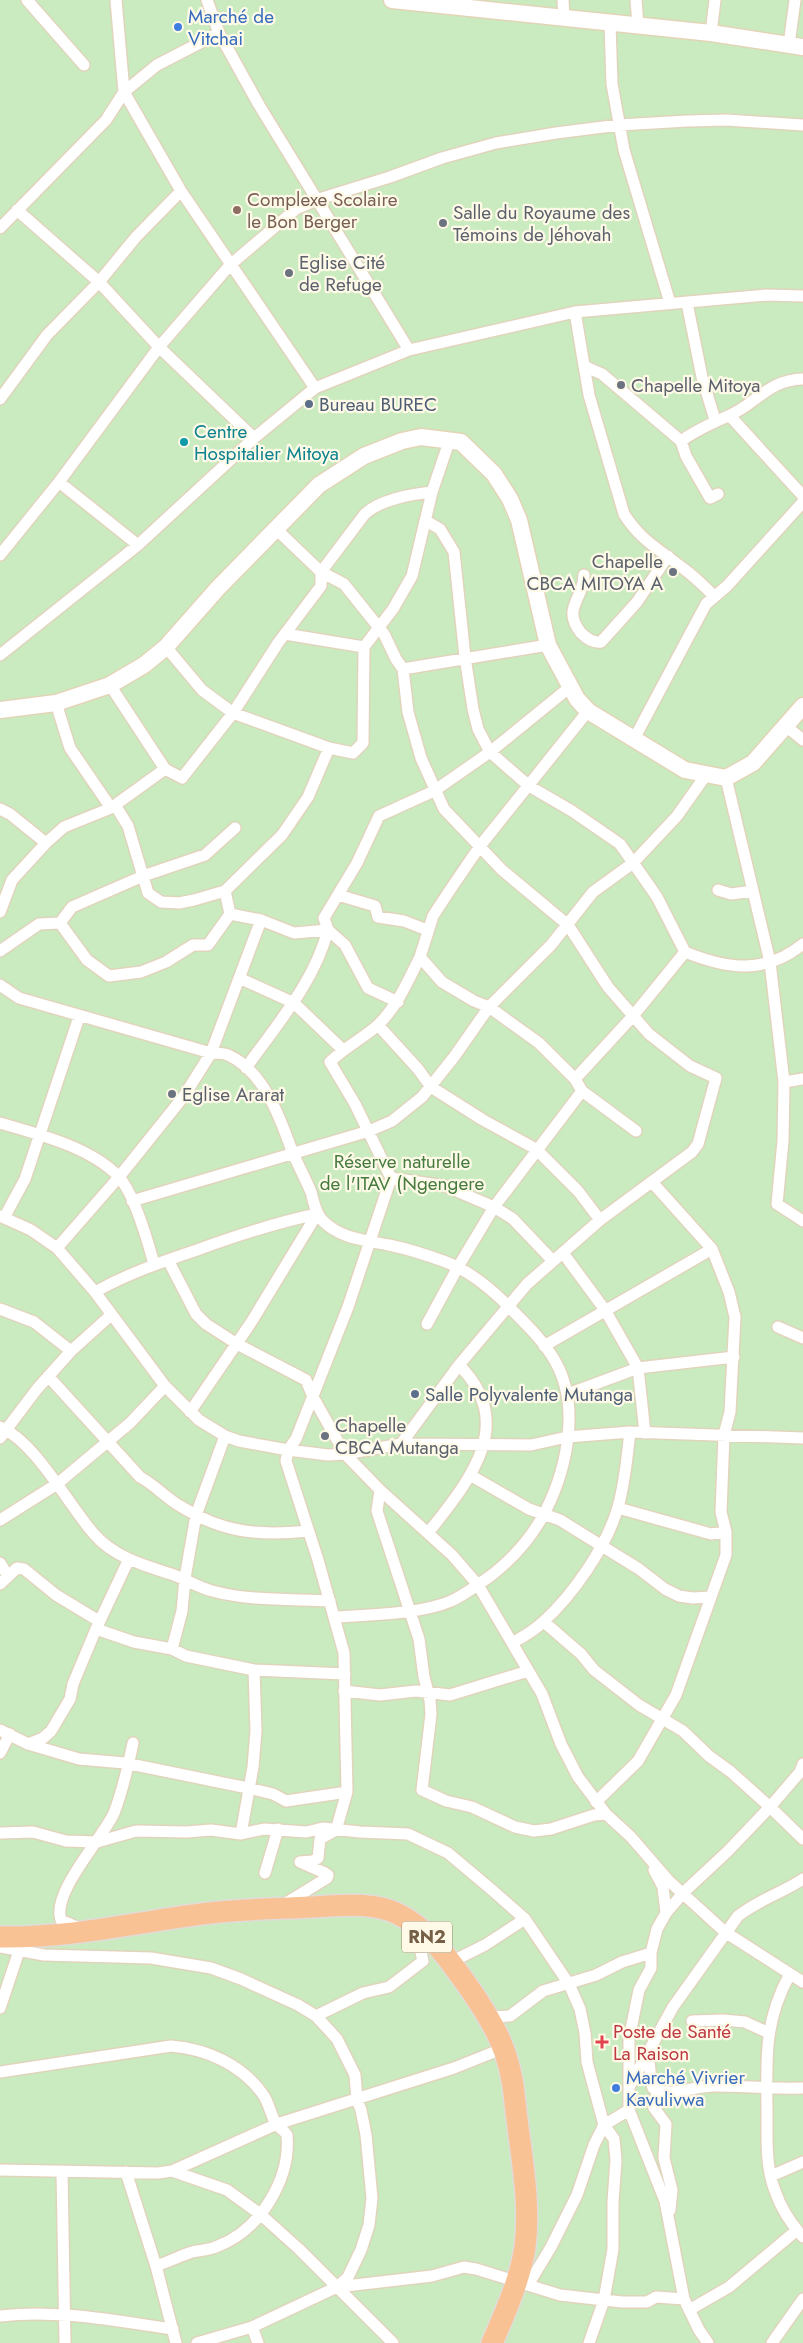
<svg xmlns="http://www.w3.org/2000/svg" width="803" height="2343" font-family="Jost,sans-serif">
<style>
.green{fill:#c9ebbf}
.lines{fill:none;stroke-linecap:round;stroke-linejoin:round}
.street-casing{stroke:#e1d4bd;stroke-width:14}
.secondary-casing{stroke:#e3d4b7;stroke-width:19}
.highway-casing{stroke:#e1dcd7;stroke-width:24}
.street{stroke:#fff;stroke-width:11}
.secondary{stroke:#fff;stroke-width:16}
.highway{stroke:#f9c295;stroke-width:21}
.shop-dot{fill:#3f7fe0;stroke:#fffae8;stroke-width:2}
.education-dot{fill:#8d6e63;stroke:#fffae8;stroke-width:2}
.worship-dot{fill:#6b7280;stroke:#fffae8;stroke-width:2}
.service-dot{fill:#5c6f8a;stroke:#fffae8;stroke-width:2}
.culture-dot{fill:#0f9aa8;stroke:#fffae8;stroke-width:2}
.health-dot{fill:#e0444e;stroke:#fffae8;stroke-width:2}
.labels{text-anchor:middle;stroke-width:4.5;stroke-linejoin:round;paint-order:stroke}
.shield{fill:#fffae8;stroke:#9e8e77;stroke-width:1}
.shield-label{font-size:18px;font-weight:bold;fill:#756047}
.shop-label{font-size:19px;fill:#366cbe;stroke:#fffae8;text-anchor:start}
.education-label{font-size:19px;fill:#785e54;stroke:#fffae8;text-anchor:start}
.worship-label{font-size:19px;fill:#5b616d;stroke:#fffae8;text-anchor:start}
.service-label{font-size:19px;fill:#4e5e75;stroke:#fffae8;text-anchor:start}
.culture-label{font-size:19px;fill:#0d838f;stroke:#fffae8;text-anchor:start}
.park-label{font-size:19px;fill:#457b3f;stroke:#fffae8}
.health-label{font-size:19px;fill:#be3a42;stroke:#fffae8;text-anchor:start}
</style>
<rect width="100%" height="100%" fill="#fdf7e1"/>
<!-- green -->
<path class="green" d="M0 0H803V2343H0Z"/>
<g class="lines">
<!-- street casing -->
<g class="street-casing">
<path id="street" d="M27 0 84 65
M207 0 219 33 259 105 409 350
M563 0 564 19
M636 0 638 25
M610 24 612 84 624 150 670 303
M219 33 157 65 124 92 181 191 315 388
M711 33 715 0
M789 45 795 0
M17 210 99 282 159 347 254 438
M0 228 106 120 124 92 116 0
M687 303 702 377 715 420
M575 312 589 395 624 514C641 541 659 549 684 569 695 577 704 586 713 595
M586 367 602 374 681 441 686 456 710 498 718 494
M0 399 47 335 99 282 136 237 181 191
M730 416 803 496
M681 441C696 430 711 424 728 416 757 404 767 380 803 379
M59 482 138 545
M426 521 440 529 454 552 465 657 473 709 478 729 490 752 529 786 572 811 620 844 657 897 685 952C727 969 765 975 803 944
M276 529 321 572 344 584 384 634 396 659 403 669 408 712 421 758 444 809 502 870 568 925 608 987 649 1034 690 1066 716 1078 698 1144 692 1152 600 1220 527 1284 459 1365 401 1444
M0 555 59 482 159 347 230 265 296 209 316 200 390 177 442 158 496 143 556 133 619 125 687 121 727 120 803 125
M584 575C584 599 561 608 581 633 587 639 593 643 601 642L637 602 668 556
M285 634 364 647
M166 647 202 690 233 713 329 748 353 753 363 743 364 647 393 609 412 576 432 492 450 439
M0 655 138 545 254 438 315 388 409 350 575 312 766 295 803 296
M403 669 548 645
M110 685 165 769 182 778 233 713 278 643 321 586V572L364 515C378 500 412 494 432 492
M56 703 70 748 111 808
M588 711 480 846 450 890 433 916 420 957 442 982 474 1001 489 1007 539 1043 575 1079 582 1091 636 1131
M787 727 803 740
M634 739 706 604 727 586 803 502
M726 778 770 962 784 1082 783 1141 777 1204 803 1221
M115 805 128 826 148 893 161 902 179 903 194 900 225 891 282 835 308 797 329 748
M0 809 10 814 46 843
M718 890 731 894 753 891
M338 895 375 906 378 917 404 921 427 930
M0 912 12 880 46 843 64 827 111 808 165 769
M230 914 261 920 294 933 328 930
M60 923 87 960 109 976 141 972 166 962 193 945H208L230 914 225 891
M60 923 72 907 143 876 205 855 235 828
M0 951 39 924 60 923
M420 957C408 981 398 1005 379 1024 364 1038 345 1047 330 1062L355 1104 391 1178 445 1186 494 1207 513 1219 553 1261
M239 978 294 1003 342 1049
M0 985 19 998 211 1053C216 1053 224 1053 228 1055 264 1071 280 1118 292 1151 298 1165 305 1178 311 1192 314 1202 315 1213 323 1221 341 1239 365 1240 389 1245 408 1249 427 1255 446 1262 472 1272 495 1292 514 1312 529 1327 545 1343 555 1361 582 1408 566 1476 540 1521 527 1543 513 1558 493 1574 479 1584 466 1594 451 1601 421 1614 368 1615 335 1617
M398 1002 368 988 345 945 328 930 324 918 357 863 379 816 434 791 490 752 570 687
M378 1025 418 1069 431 1087 483 1120 536 1149 578 1191 600 1220
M246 1068C277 1024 314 983 328 930
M575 1079 633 1016 685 952
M784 1082 803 1079
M0 1123C38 1134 90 1147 118 1176 134 1192 148 1242 154 1264
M132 1201 369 1131 392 1121 422 1097 454 1057 489 1007 551 945 593 892 633 863 677 816 706 775
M0 1216 31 1230 57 1248 95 1292 165 1386 199 1420 225 1436 239 1441 288 1450 328 1455 345 1454 401 1444 531 1445 567 1437 630 1432 803 1438
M4 1218 25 1179 79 1017
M57 1248 119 1177 184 1096 211 1053 261 920
M563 1253 605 1310 638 1368 645 1433
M168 1260 196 1314 206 1324 237 1344 306 1380 313 1397 345 1454 380 1490 452 1555 478 1585 542 1694 561 1744 578 1777 606 1814 631 1837 669 1881 725 1932 803 1982
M95 1292C127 1274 161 1262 197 1250 238 1235 274 1223 317 1214
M0 1309 34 1322 71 1351
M427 1324 458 1267 494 1207 582 1091
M778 1327 803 1338
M544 1346 712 1249
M48 1376 140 1477C155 1485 165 1497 180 1506 223 1533 258 1536 308 1531
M568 1394 638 1368 734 1357
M190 1412 252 1321 317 1214
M0 1427C35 1441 69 1506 94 1534 114 1557 143 1565 171 1574 186 1579 197 1587 212 1591 249 1601 292 1599 330 1601
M0 1438 37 1389 71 1351 111 1315
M470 1475 529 1509 560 1520 639 1569 665 1589 679 1596 693 1598 710 1597
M380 1490 377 1511 419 1639 424 1677 430 1700 431 1714 422 1790 446 1801 472 1807 515 1827 534 1831 551 1829 594 1815 606 1814
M618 1508 711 1534 726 1532
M0 1520 57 1484 130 1423 165 1386
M428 1533C469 1481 518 1424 459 1365
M0 1563 8 1576
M0 1584 17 1568 24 1569 56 1595 99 1621
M544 1622 581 1654 594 1670 639 1705 683 1731 709 1756 731 1772 770 1807 803 1839
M96 1629 134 1642 172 1649 186 1656 254 1670 345 1674
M512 1643C523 1637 534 1631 543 1622 573 1595 607 1546 618 1507 625 1483 627 1457 630 1432
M172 1649 182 1611 185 1578 196 1515 225 1436
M344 1691 380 1695 416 1691 450 1695 528 1671
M0 1730 28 1744 79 1759 125 1763 248 1788 273 1794 286 1801 347 1792
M28 1744 43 1738 51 1731 70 1699 73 1684 96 1629 129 1559
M0 1753 10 1734
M596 1802 638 1761 676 1695 726 1555V1532L721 1512 724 1435 730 1412 735 1317 729 1292 712 1249 652 1182
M0 1833 33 1832 66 1841 97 1842 136 1831 187 1832 211 1830 241 1834 264 1829 306 1832 323 1828 360 1832 408 1834 448 1853 492 1890 525 1919 569 1984 580 2009 585 2033 587 2062 604 2125 614 2139 616 2160 613 2202V2249L604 2300 589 2343
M241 1834 253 1767 256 1731 254 1670
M654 1870 663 1887 666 1913
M265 1873 278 1829
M283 1905 327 1878 328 1875 325 1873 300 1862 313 1861 318 1858 320 1839 336 1830 347 1792 344 1653 318 1560 286 1461 288 1450 296 1439 348 1307 391 1178
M81 1929 61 1920C51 1893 103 1838 114 1813 123 1790 128 1767 133 1743
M0 1947 44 1955 151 1958 211 1968 241 1979 298 2005 316 2016 327 2028 337 2039 355 2075 357 2100 361 2110 366 2135 372 2198 369 2225 361 2250 348 2277 337 2287 252 2327 197 2343
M451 1962 485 1945 525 1919
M790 1974C762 2024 767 2065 767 2119 767 2144 766 2167 775 2191 781 2208 791 2224 803 2237
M0 2008 19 1951
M316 2016 363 1993 389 1987 423 1961 415 1926
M489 2017 510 2016 543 1991 596 1975 622 1962 651 1953
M692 2021 723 2020 745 2022 769 2033
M647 2055C651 2064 649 2076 653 2088 671 2098 694 2086 714 2086 743 2086 773 2089 803 2088
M0 2072 171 2046C207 2049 243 2065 264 2096 269 2104 271 2115 276 2124 279 2128 284 2130 287 2135 291 2179 260 2230 218 2246 210 2250 201 2250 192 2252 180 2256 168 2262 156 2266
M629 2087 673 2007 738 1916C758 1900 782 1893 803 1879
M658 2091 654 2102V2108L666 2124 664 2158 672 2190 670 2210
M0 2170 158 2173 172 2171 277 2124 454 2068 504 2048
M62 2171 65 2343
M172 2171 227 2190 260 2214 299 2249 393 2343
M126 2172 156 2266 176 2343
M771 2176 803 2162
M528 2285 551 2247 577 2195 594 2145 604 2125 629 2110
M337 2287 432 2276 464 2267 476 2269 560 2295 622 2302H647L656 2297 684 2299
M689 2310 729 2287 797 2230
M0 2316C57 2309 116 2321 173 2329
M252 2327 258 2343
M708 2343 699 2330 684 2299 665 2201 629 2110V2039L639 1990 651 1968V1953L657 1929 666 1913 684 1892 727 1852 770 1807 800 1772 803 1764
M772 2343 803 2299"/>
</g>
<!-- secondary casing -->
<g class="secondary-casing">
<path id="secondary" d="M392 0 711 33 803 47
M0 710 56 703 110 685 144 665 166 647 218 588 319 485 364 456 402 441 421 437 461 442 494 474 510 499 519 520 548 645 577 699 588 711 685 770 726 778 753 763 803 706"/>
</g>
<!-- highway casing -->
<g class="highway-casing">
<path id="highway" d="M0 1937C68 1938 134 1923 201 1914 238 1909 274 1909 311 1907 339 1906 372 1901 398 1914 426 1927 448 1958 465 1982 494 2023 511 2052 515 2102 520 2150 531 2200 525 2247 520 2280 505 2313 492 2343"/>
</g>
<!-- street -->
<use href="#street" class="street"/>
<!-- secondary -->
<use href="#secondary" class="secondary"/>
<!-- highway -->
<use href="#highway" class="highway"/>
</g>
<!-- markers -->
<g class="shop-dot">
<circle cx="178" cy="27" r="5"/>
<circle cx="616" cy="2088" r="5"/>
</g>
<circle class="education-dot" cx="237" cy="210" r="5"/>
<g class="worship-dot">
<circle cx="443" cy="223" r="5"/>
<circle cx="289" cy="273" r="5"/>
<circle cx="621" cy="385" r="5"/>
<circle cx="673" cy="572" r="5"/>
<circle cx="172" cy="1094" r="5"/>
<circle cx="325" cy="1436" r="5"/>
</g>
<g class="service-dot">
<circle cx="309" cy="404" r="5"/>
<circle cx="415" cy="1394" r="5"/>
</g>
<circle class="culture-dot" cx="184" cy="442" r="5"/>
<path class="health-dot" d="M599.5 2034.5h5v5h5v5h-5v5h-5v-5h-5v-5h5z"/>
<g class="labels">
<!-- shield labels -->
<rect class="shield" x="402" y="1921.5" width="50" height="31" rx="4"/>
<g class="shield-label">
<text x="427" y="1943">RN2</text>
</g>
<!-- shop labels -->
<g class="shop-label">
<text x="188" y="23">Marché de<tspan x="188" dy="22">Vitchai</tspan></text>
<text x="626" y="2084">Marché Vivrier<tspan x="626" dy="22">Kavulivwa</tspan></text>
</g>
<!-- education labels -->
<g class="education-label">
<text x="247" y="206">Complexe Scolaire<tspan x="247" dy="22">le Bon Berger</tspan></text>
</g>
<!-- worship labels -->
<g class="worship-label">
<text x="453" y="219">Salle du Royaume des<tspan x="453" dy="22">Témoins de Jéhovah</tspan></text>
<text x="299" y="269">Eglise Cité<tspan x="299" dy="22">de Refuge</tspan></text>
<text x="631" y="392">Chapelle Mitoya</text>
<text x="663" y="568" text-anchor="end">Chapelle<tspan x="663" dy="22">CBCA MITOYA A</tspan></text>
<text x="182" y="1101">Eglise Ararat</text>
<text x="335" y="1432">Chapelle<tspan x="335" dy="22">CBCA Mutanga</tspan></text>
</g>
<!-- service labels -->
<g class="service-label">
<text x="319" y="411">Bureau BUREC</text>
<text x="425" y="1401">Salle Polyvalente Mutanga</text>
</g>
<!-- culture labels -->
<g class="culture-label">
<text x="194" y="438">Centre<tspan x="194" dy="22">Hospitalier Mitoya</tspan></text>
</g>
<!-- park labels -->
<g class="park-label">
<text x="402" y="1168">Réserve naturelle<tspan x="402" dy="22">de l'ITAV (Ngengere</tspan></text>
</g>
<!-- health labels -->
<g class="health-label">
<text x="613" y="2038">Poste de Santé<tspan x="613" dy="22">La Raison</tspan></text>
</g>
</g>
</svg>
